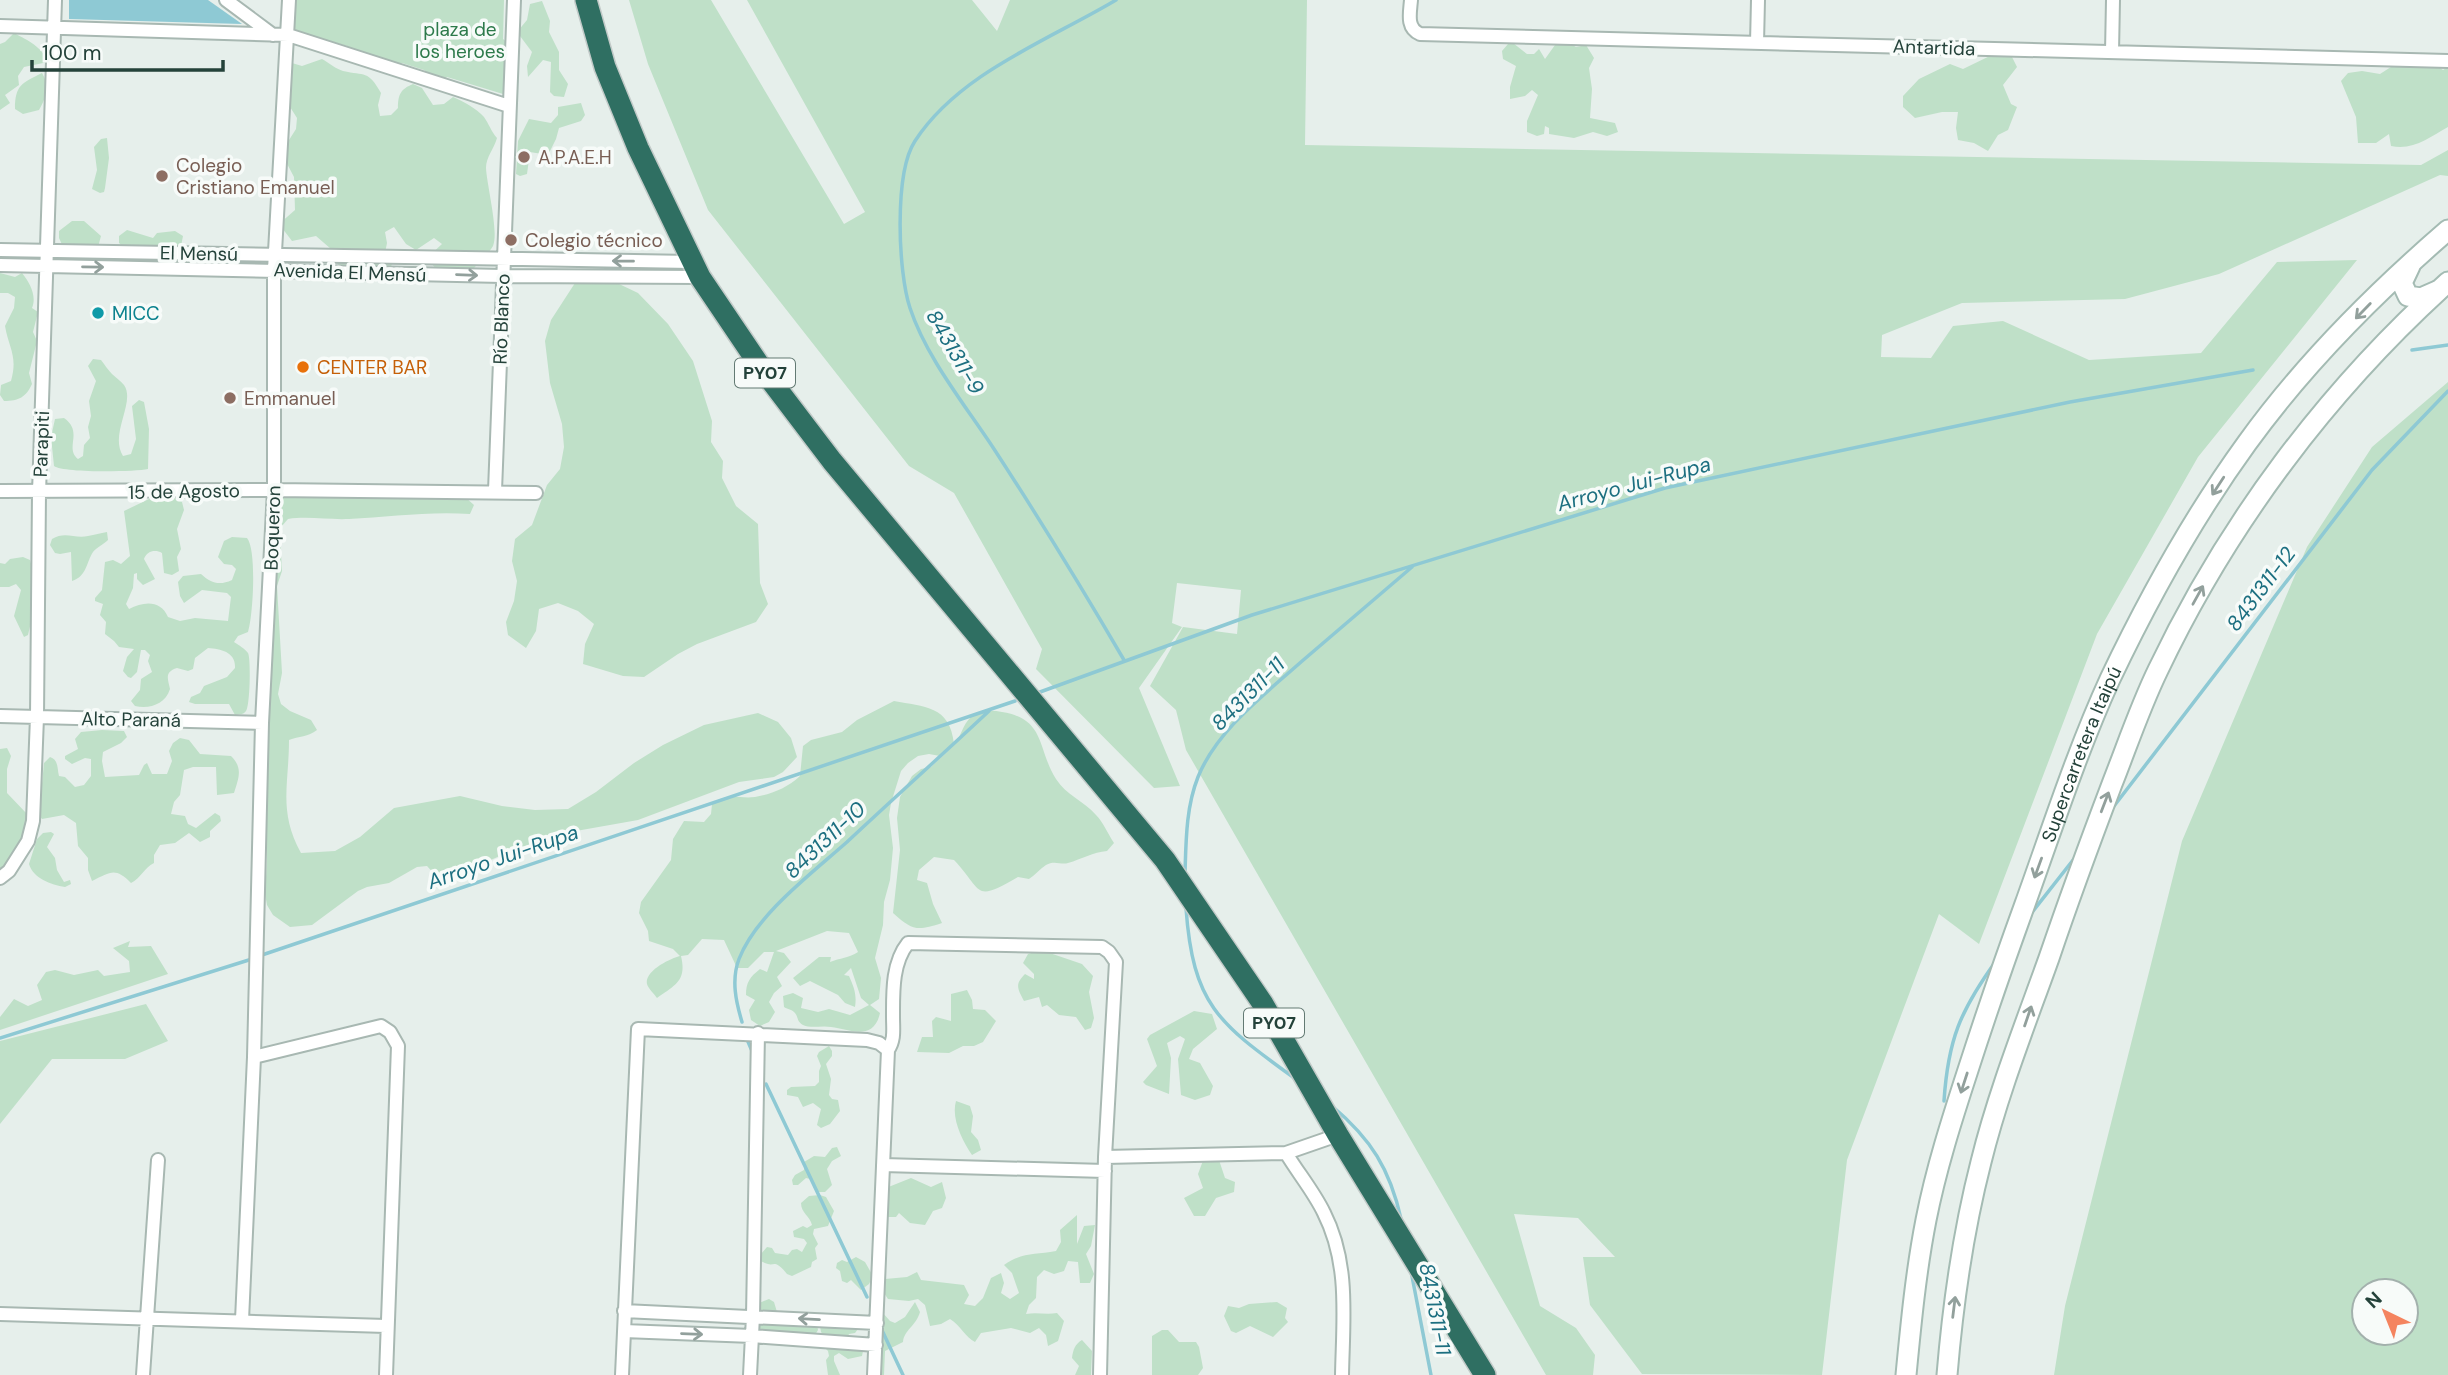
<svg xmlns="http://www.w3.org/2000/svg" width="2448" height="1375" font-family="'DM Sans',sans-serif">
<style>
.green{fill:#bfe0c8;fill-rule:evenodd}
.water{fill:#8ec9d4}
.lines{fill:none;stroke-linecap:round;stroke-linejoin:round}
.stream{stroke:#8ec9d4;stroke-width:3.5}
.street-casing{stroke:#a8b8b2;stroke-width:16}
.secondary-casing{stroke:#a4bbb3;stroke-width:23}
.highway-casing{stroke:#c2cac8;stroke-width:24}
.street{stroke:#fff;stroke-width:12}
.secondary{stroke:#fff;stroke-width:19}
.highway{stroke:#2f6f62;stroke-width:21}
.oneway{stroke:#92a09c}
.education-dot{fill:#8d6e63;stroke:#f7fbf9;stroke-width:2.5}
.culture-dot{fill:#0f9aa8;stroke:#f7fbf9;stroke-width:2.5}
.food-dot{fill:#e8710a;stroke:#f7fbf9;stroke-width:2.5}
.labels{text-anchor:middle;stroke-width:7;stroke-linejoin:round;paint-order:stroke}
.shield{fill:#f7fbf9;stroke:#637a73;stroke-width:2}
.shield-label{font-size:18px;font-weight:bold;fill:#24423a}
.park-label{font-size:19px;fill:#2d7a4b;stroke:#f7fbf9}
.street-label{font-size:19px;fill:#24423a;stroke:#f7fbf9}
.education-label{font-size:19px;fill:#785e54;stroke:#f7fbf9;text-anchor:start}
.culture-label{font-size:19px;fill:#0d838f;stroke:#f7fbf9;text-anchor:start}
.food-label{font-size:19px;fill:#c56008;stroke:#f7fbf9;text-anchor:start}
.water-label{font-size:21px;font-style:italic;fill:#1c6f80;stroke:#f7fbf9}
</style>
<rect width="100%" height="100%" fill="#e6efeb"/>
<!-- green -->
<path class="green" d="M290 0H504L503 39 512 46 506 76 503 79V94L447 77 440 83 424 70 402 63 393 68 352 54 347 46 293 30Z
M629 0H711L844 224 865 212 747 0H972L997 31 1010 0H1307L1305 145 2421 165 2448 150V176L2440 175 2219 274 2125 299 1962 303 1882 335 1881 357 1931 358 1953 326 2003 321 2089 360 2201 353 2277 262 2357 260 2198 457 2097 634 1979 944 1939 914 1847 1160 1822 1375 1642 1374 1590 1305 1583 1257H1615L1578 1218 1514 1214 1540 1306 1576 1328 1595 1355 1593 1375H1546L1186 750 1176 710 1150 686 1183 627 1237 634 1241 590 1177 583 1172 623 1182 627 1139 688 1180 786 1154 788 1036 669 1042 649 954 493 909 466 708 210 648 64Z
M542 1 550 21 549 32 559 52V70L568 84 564 97 554 96 550 92 551 62 543 60 528 77 527 66 532 52 517 32 527 20 530 4Z
M14 33C29 41 41 46 48 62L24 67 18 76 19 85 5 95 10 103 0 110V44L5 42Z
M1565 41 1576 47 1586 45 1594 58 1589 68 1592 89 1590 118 1615 123 1618 132 1607 136 1593 132 1574 138 1549 134V128L1545 126 1544 134 1537 136 1527 132V121L1538 95 1532 90 1525 96 1510 99V87L1516 66 1503 59 1502 51 1508 44 1513 43 1527 54H1534L1539 49 1545 59 1555 45Z
M2009 51 2017 67 2003 85 2011 104 2017 107 2008 130 1998 135 1988 151 1974 143 1958 140 1956 128 1958 112H1942L1915 118 1903 107V96L1919 79 1950 64 1963 69 1996 53Z
M322 59C329 63 336 69 343 71 365 76 368 70 381 93L378 105 380 116 391 115 398 108C398 94 401 89 413 84L422 88 433 105 444 104 453 97C463 101 477 109 484 117 489 124 491 131 497 138 494 149 486 157 486 168 487 186 499 232 493 246 488 255 477 263 471 272L441 275 427 258 442 244 434 238 416 250 406 244 394 227 385 232 387 243 385 253 394 259 390 269 340 268 331 249 316 236 292 241 279 224 295 210 294 177 284 158V148L296 129 297 118 285 99 290 68 292 63 302 66Z
M2431 62 2443 70 2448 67V127C2430 137 2413 151 2391 146L2389 134 2376 143H2358L2356 117 2341 81 2348 73 2362 71 2380 74 2394 65Z
M42 73C50 86 46 98 39 110L23 114 15 109C15 85 22 83 42 73Z
M581 103 585 115 581 121 559 128 556 139 548 155 530 152 527 174 520 176 516 174 518 141 529 119 551 123 558 115V107Z
M107 138 109 158 105 188 104 192 100 193 92 189 97 170 94 147 101 139Z
M72 221H84L101 236 98 247 75 244 65 251 59 238V231Z
M127 230 153 238 157 233 175 231 183 236 181 246C160 255 149 239 126 249L119 243V236Z
M0 273 15 277 22 273C30 283 37 296 32 308L38 312 33 332 37 341 29 373 32 384C26 397 19 401 4 401L0 395 1 385 11 381C18 356 9 349 5 326L14 308 15 297 8 293H0Z
M597 277 617 283 638 293 668 324 693 361 712 421 711 442 723 461 722 478 736 506 758 524 760 583 768 604 756 622 697 644 678 654 644 677 623 676 583 664 585 644 594 624 578 611 558 603 539 609 536 631 526 648 508 635 506 622 514 601 517 581 512 561 515 539 532 525 547 485 560 469 564 447 562 424 550 383 545 341 551 320 575 283Z
M93 359 101 360C105 365 108 370 112 374 116 378 121 381 124 385 136 402 109 434 123 456L131 454 136 439 132 406 139 400 144 402 149 429 148 469C134 472 63 473 54 466L51 437 55 419 64 418C84 432 64 448 78 459L83 456 84 445 90 438 88 427 91 416 89 401 96 381 88 366Z
M2448 382V1375H2054L2065 1306 2182 841 2307 547 2372 447ZM2364 1291H2406V1333H2364Z
M172 495 182 502 184 510 177 529 181 549 177 557 179 571 172 575 164 573 162 553C155 549 147 551 144 559L155 579 143 585 137 579V573L134 574 133 588 126 604 129 609C144 601 161 600 168 617L180 621 195 618 228 621 231 597 227 593 202 590 184 603 180 596 178 582 183 576 201 574C211 583 219 586 232 580L236 569 232 565 224 564 218 557 224 541 232 537 247 538C257 550 253 617 248 632L238 636 234 642C239 645 245 649 248 653 251 658 250 706 246 711 243 715 240 714 235 715L229 704H195L189 702 191 697 200 693 204 686 227 677 235 668C236 652 221 649 208 648L195 658 193 669 188 671 177 668C164 672 168 679 170 689 165 705 149 709 135 706L131 701 140 690 141 679 152 672 148 661 150 655 145 650H141L137 672 131 678 128 677 123 671 127 657 134 649 119 647 114 641 105 634 106 622 100 615 103 604 95 601V598L102 590 105 562 113 560 121 564 130 556 124 511 151 498Z
M289 496 465 497 474 505 470 514C430 511 388 517 349 519 329 520 308 516 288 519L281 527 280 537 282 571 277 586 282 673 278 694 281 704 290 711 311 720 317 730C308 737 299 736 289 740 289 785 278 811 301 853L335 851 360 837 394 808 460 796 502 806 535 810 568 809 596 792 634 763 663 745 704 725 758 713 778 722 791 738 797 757 783 772 774 777 739 782 638 820 576 831 518 848 459 874 438 878 427 866 417 867 389 883 367 887 358 891 312 925 290 927 273 915 267 905 265 894 267 860 264 745 269 724 265 715 263 559 268 526 278 499Z
M107 532 108 540C104 544 96 548 93 552 86 563 87 576 72 581L71 552 60 554 55 553 50 545 52 539C65 531 75 539 88 536 95 535 100 533 107 532Z
M23 557 30 560C38 583 34 612 28 635L24 637 14 616 21 590 16 584 9 587H0V563L5 564 10 559Z
M894 701C924 707 950 705 954 744 962 736 962 725 971 717 981 710 991 710 1002 712 1046 719 1037 749 1056 779 1066 795 1084 801 1096 815 1103 822 1108 834 1114 843L1107 851C1093 852 1082 859 1068 863 1061 865 1054 860 1046 865 1040 869 1035 875 1029 879L1018 877C973 903 984 892 954 860L934 857 919 870 917 880 927 883 933 904 942 923C917 931 913 931 893 913L900 850 897 818 900 797 912 776 921 769 931 767 951 748 940 756 929 754 918 756 908 763 901 771 891 803 889 815 893 848 890 880 884 902 883 925 875 958 881 978 879 999 870 1005 880 1013C874 1041 851 1030 831 1027 821 1025 812 1029 803 1025 796 1021 799 1017 794 1012 791 1009 787 1009 784 1007L783 996 793 993 803 998 801 1008 818 1012 829 1009 850 1015 869 1005 861 998 851 968 844 975 849 976C854 987 857 995 855 1007L845 1003 838 995 810 981 800 986 793 978 819 957H831L830 962C840 958 849 958 858 952L849 933 827 931 776 951 784 953 791 962 777 977 782 986 774 993 769 1002 775 1012 769 1022 760 1026 751 1020 749 1010 755 1000 746 995C746 982 750 977 760 969L767 972 774 952H764L748 968H737L724 940 702 939 688 955 681 956C687 981 675 985 657 998 655 995 648 988 647 984 644 971 671 958 680 956L673 949 649 941 648 931 639 913 641 902 671 860 673 839 684 821 704 822 711 814 712 804C727 792 738 799 755 797 772 794 787 788 800 776L803 746 811 740 842 732 857 720Z
M102 730 124 731 127 737 121 743 103 752 102 761 105 777 139 775 144 765 147 763 152 774H167L172 761 169 751 173 743 180 738 189 740 200 754 231 756C243 768 239 777 234 793L217 795 216 767H193L184 770 180 795 174 802 171 814 185 816 188 824 196 828 215 813 220 816 221 821 210 831V837L200 842 189 833 175 843 160 845 154 855V863C144 868 141 878 131 883 115 867 111 872 92 881L88 870V858L78 846 76 823 64 815 42 819 39 815 44 763 50 757C59 760 57 769 59 776L65 777 75 787 84 785 91 776V759L85 758 72 764 65 759V756L78 749 75 739 81 732Z
M7 748 11 756 7 769V793L28 815 25 820 24 839 14 850 13 858 0 872V749Z
M51 832 54 834 47 847 55 858 57 870 64 882 70 880 71 884 65 887C51 885 33 878 29 864L37 839 43 833Z
M130 941 128 947 151 946 168 974 0 1030V1017L14 999 28 1006 42 1000 37 985 46 972 55 970 74 975 98 970 104 976 130 972 129 961 113 948Z
M1041 950 1082 964 1093 976 1089 992 1094 1018 1091 1028 1085 1030 1076 1017 1059 1015 1047 1005 1042 1007 1039 997 1024 1001C1017 988 1015 984 1025 974L1034 979V974L1023 963 1028 954Z
M967 990 972 1000 973 1009 985 1010 996 1021 983 1042 974 1046H963L949 1053 917 1052 922 1037H933L932 1021 936 1017 951 1021V994Z
M146 1004 168 1041 125 1059H52L0 1124V1041Z
M1194 1011 1212 1014 1217 1029 1193 1049 1189 1059 1200 1063 1213 1086 1210 1095 1195 1100 1181 1095 1178 1059 1185 1039 1180 1036 1167 1043 1171 1058 1169 1094 1146 1085 1143 1082 1157 1066 1147 1039 1150 1035Z
M829 1046 832 1051V1056L826 1064 831 1079 829 1095 832 1099 838 1100 840 1111 830 1124 821 1128 817 1125 821 1109 813 1103 803 1107 798 1097 787 1095V1090L791 1087 815 1086 819 1082V1071L821 1066 817 1056 819 1052Z
M956 1101 970 1106 973 1116 971 1132 978 1140 981 1150 972 1155C962 1140 951 1118 956 1101Z
M837 1147 841 1156 832 1161 827 1169 832 1185 825 1192H819L815 1189 810 1179 806 1178 798 1185H793L792 1180 795 1175 804 1170V1162L814 1156 825 1157 832 1148Z
M1204 1158 1219 1160 1225 1178 1235 1182 1234 1192 1216 1198 1205 1216H1194L1184 1198 1203 1188 1198 1174Z
M911 1178 931 1187 942 1182 946 1198 942 1208 933 1211 925 1225 910 1223 899 1213 896 1217H887L886 1188Z
M820 1195 826 1197 834 1211 828 1226 814 1229 813 1234 818 1244 815 1248 817 1259 812 1262 811 1267 792 1276 787 1274C772 1256 776 1270 761 1261L760 1255 767 1247 772 1248 775 1253 788 1255 792 1250 797 1249 802 1252 807 1243 804 1239 794 1237 793 1231 803 1226 807 1228 812 1225C810 1216 801 1213 801 1203L809 1196Z
M1077 1215V1244L1084 1226 1095 1225 1091 1246 1086 1254 1094 1274 1090 1283H1080L1078 1262 1068 1261 1064 1271 1054 1274 1044 1270 1037 1277 1036 1298 1029 1305 1026 1314C1037 1312 1046 1315 1057 1313L1064 1321 1058 1341 1048 1346 1046 1335 1039 1328 1030 1333 1011 1328 981 1333 975 1342C966 1338 960 1325 950 1319L941 1324 930 1326 925 1305 918 1299 909 1301 888 1299 882 1290 885 1279 907 1277 917 1272 921 1280 964 1285 969 1295 964 1304 975 1306 983 1298 991 1278 1001 1273 1004 1283 1001 1293 1010 1299 1019 1293 1012 1273 1004 1265C1022 1252 1035 1255 1056 1251L1061 1242 1060 1230Z
M856 1257 865 1262 873 1276 869 1284 861 1290 851 1280 847 1283 842 1281 840 1271 836 1268 837 1263 842 1260 847 1262Z
M769 1299 774 1302 777 1312 785 1311 788 1315 817 1325 818 1330 815 1335 762 1332 757 1323 763 1317 757 1308 759 1303Z
M915 1302 920 1312C916 1326 904 1330 903 1342L885 1351 884 1375H868L882 1312 890 1321 895 1323 905 1317Z
M1277 1302 1287 1308 1285 1318 1288 1322 1273 1337 1250 1326 1236 1333 1231 1331 1224 1316 1228 1306 1239 1308 1249 1304Z
M854 1325 858 1329 855 1333 849 1334 845 1343 859 1347 863 1351 862 1356 848 1359 839 1353 834 1356V1361L840 1375H828L826 1360 829 1356 828 1351 824 1347V1336L821 1332 820 1326Z
M1162 1330H1168L1179 1342H1196L1199 1347 1203 1368 1198 1375H1152V1336Z
M1082 1340 1092 1351 1091 1375H1075L1079 1366 1072 1358C1073 1350 1075 1344 1082 1340Z"/>
<!-- water -->
<path class="water" d="M69 0H208L242 24 69 19Z"/>
<g class="lines">
<!-- stream -->
<path class="stream" d="M1116 0C1049 40 959 73 915 141 894 173 898 272 910 308 926 357 965 405 994 449 1039 518 1082 588 1124 660
M2412 350 2448 345
M1040 692 1252 615 1665 488 2070 402 2253 370
M2111 810 2372 470 2448 391
M1185 873C1186 841 1186 807 1198 777 1217 730 1264 695 1301 662 1338 630 1375 599 1412 567
M1186 908C1193 1007 1220 1024 1297 1080
M2030 915 2077 855
M259 956 1015 701
M742 1022C736 1002 731 980 739 959 756 915 812 873 847 842 894 798 942 755 989 711
M746 1037 752 1051
M0 1038 252 959
M766 1084 867 1297
M1944 1101C1948 1040 1960 1011 1996 961
M1332 1106C1371 1139 1390 1169 1401 1219
M1411 1271 1431 1375
M880 1326 903 1375"/>
<!-- street casing -->
<g class="street-casing">
<path id="street" d="M226 0 273 35
M1411 0C1410 13 1406 28 1420 34L2448 61
M0 26 288 35 509 106
M1757 43 1758 0
M2112 52 2113 0
M0 250 691 262
M0 265 502 276 700 277
M0 491 274 490 536 493
M495 491 514 0
M0 716 262 723
M0 878 9 871 28 841 33 821 37 717 39 493 55 0
M254 1057 381 1026 390 1032 398 1046 386 1375
M1286 1153C1298 1173 1314 1192 1324 1213 1350 1264 1343 1320 1342 1375
M1105 1157 1286 1153 1338 1135
M883 1165 1105 1171
M624 1311 877 1323
M0 1314 386 1326
M242 1320 254 1057 262 723 274 490V270L289 0
M624 1331 752 1336 876 1345
M143 1375 158 1160
M622 1375 638 1029 867 1040 879 1043 888 1050
M750 1375 753 1316 758 1033
M874 1375 888 1050C895 1040 893 1029 893 1017 893 992 892 963 908 943L1102 947 1109 952 1116 962 1105 1157 1100 1375"/>
</g>
<!-- secondary casing -->
<g class="secondary-casing">
<g id="secondary">
<path d="M2410 266 2402 283 2408 296 2421 298 2437 291"/>
<path id="s1" d="M1906 1375C1911 1323 1916 1271 1926 1220 1936 1169 1952 1119 1968 1070 1986 1014 2005 959 2025 904 2052 829 2077 751 2110 679 2149 597 2194 516 2247 443 2304 364 2375 293 2448 230"/>
<path d="M1947 1375C1953 1303 1963 1232 1981 1162 1998 1093 2025 1025 2049 958 2069 899 2090 842 2112 784 2127 746 2140 707 2158 670 2228 523 2327 391 2448 282"/>
</g>
</g>
<!-- highway casing -->
<g class="highway-casing">
<path id="highway" d="M586 0 605 67 638 148 700 277 762 369 832 461 1165 860 1263 1004 1338 1135 1485 1375"/>
</g>
<!-- street -->
<use href="#street" class="street"/>
<!-- secondary -->
<use href="#secondary" class="secondary"/>
<!-- highway -->
<use href="#highway" class="highway"/>
</g>
<!-- one-way arrows -->
<defs><path id="oneway-shaft" d="M-6 0H5M1.5-3L5.5 0L1.5 3" fill="none" stroke-width="1.6" stroke-linecap="round" stroke-linejoin="round" transform="scale(1.75)"/></defs>
<g class="oneway">
<use href="#oneway-shaft" transform="translate(623 261) rotate(-179)"/>
<use href="#oneway-shaft" transform="translate(93 267) rotate(1)"/>
<use href="#oneway-shaft" transform="translate(467 275) rotate(2)"/>
<use href="#oneway-shaft" transform="translate(2363 311) rotate(134)"/>
<use href="#oneway-shaft" transform="translate(2218 486) rotate(123)"/>
<use href="#oneway-shaft" transform="translate(2198 595) rotate(-61)"/>
<use href="#oneway-shaft" transform="translate(2105 802) rotate(-69)"/>
<use href="#oneway-shaft" transform="translate(2038 868) rotate(110)"/>
<use href="#oneway-shaft" transform="translate(2028 1016) rotate(-71)"/>
<use href="#oneway-shaft" transform="translate(1964 1083) rotate(108)"/>
<use href="#oneway-shaft" transform="translate(1954 1307) rotate(-83)"/>
<use href="#oneway-shaft" transform="translate(809 1319) rotate(-177)"/>
<use href="#oneway-shaft" transform="translate(692 1334) rotate(2)"/>
</g>
<!-- markers -->
<g class="education-dot">
<circle cx="524" cy="157" r="7"/>
<circle cx="162" cy="176" r="7"/>
<circle cx="511" cy="240" r="7"/>
<circle cx="230" cy="398" r="7"/>
</g>
<circle class="culture-dot" cx="98" cy="313" r="7"/>
<circle class="food-dot" cx="303" cy="367" r="7"/>
<g class="labels">
<!-- shield labels -->
<g class="shield">
<rect x="735" y="358.5" width="60" height="29" rx="5"/>
<rect x="1244" y="1008.5" width="60" height="29" rx="5"/>
</g>
<g class="shield-label">
<text x="765" y="379">PY07</text>
<text x="1274" y="1029">PY07</text>
</g>
<!-- park labels -->
<g class="park-label">
<text x="460" y="36">plaza de<tspan x="460" dy="22">los heroes</tspan></text>
</g>
<!-- street labels -->
<g class="street-label">
<text transform="translate(1934 47) rotate(2)" y="7">Antartida</text>
<text transform="translate(199 253) rotate(1)" y="7">El Mensú</text>
<text transform="translate(350 272) rotate(2)" y="7">Avenida El Mensú</text>
<text transform="translate(501 319) rotate(-88)" y="7">Río Blanco</text>
<text transform="translate(41 444) rotate(-88)" y="7">Parapiti</text>
<text transform="translate(184 491) rotate(-1)" y="7">15 de Agosto</text>
<text transform="translate(272 528) rotate(-88)" y="7">Boqueron</text>
<text transform="translate(131 719) rotate(1)" y="7">Alto Paraná</text>
<text dy="7" stroke="none"><textPath href="#s1" startOffset="648">Supercarretera Itaipú</textPath></text>
</g>
<!-- education labels -->
<g class="education-label">
<text x="538" y="164">A.P.A.E.H</text>
<text x="176" y="172">Colegio<tspan x="176" dy="22">Cristiano Emanuel</tspan></text>
<text x="525" y="247">Colegio técnico</text>
<text x="244" y="405">Emmanuel</text>
</g>
<!-- culture labels -->
<g class="culture-label">
<text x="112" y="320">MICC</text>
</g>
<!-- food labels -->
<g class="food-label">
<text x="317" y="374">CENTER BAR</text>
</g>
<!-- water labels -->
<g class="water-label">
<text transform="translate(955 352) rotate(60)" y="7">8431311-9</text>
<text transform="translate(1634 484) rotate(-15)" y="7">Arroyo Jui-Rupa</text>
<text transform="translate(2261 589) rotate(-53)" y="7">8431311-12</text>
<text transform="translate(1248 694) rotate(-45)" y="7">8431311-11</text>
<text transform="translate(825 840) rotate(-43)" y="7">8431311-10</text>
<text transform="translate(503 857) rotate(-19)" y="7">Arroyo Jui-Rupa</text>
<text transform="translate(1435 1309) rotate(79)" y="7">8431311-11</text>
</g>
</g>
<!-- north arrow -->
<g transform="translate(2385 1312) rotate(317)"><circle r="33" fill="#f7fbf9" stroke="#a3b1ad" stroke-width="2"/>
<path d="M0-5L12 26L0 18L-12 26Z" fill="#f4845f"/>
<text y="-10" font-size="19" font-weight="bold" text-anchor="middle" fill="#24423a">N</text>
</g>
<!-- scale -->
<path d="M32 60v10h191v-10" fill="none" stroke="#24423a" stroke-width="3.5"/>
<text x="42" y="60" font-size="21" fill="#24423a" stroke="#f7fbf9" stroke-width="5" paint-order="stroke">100 m</text>
</svg>
